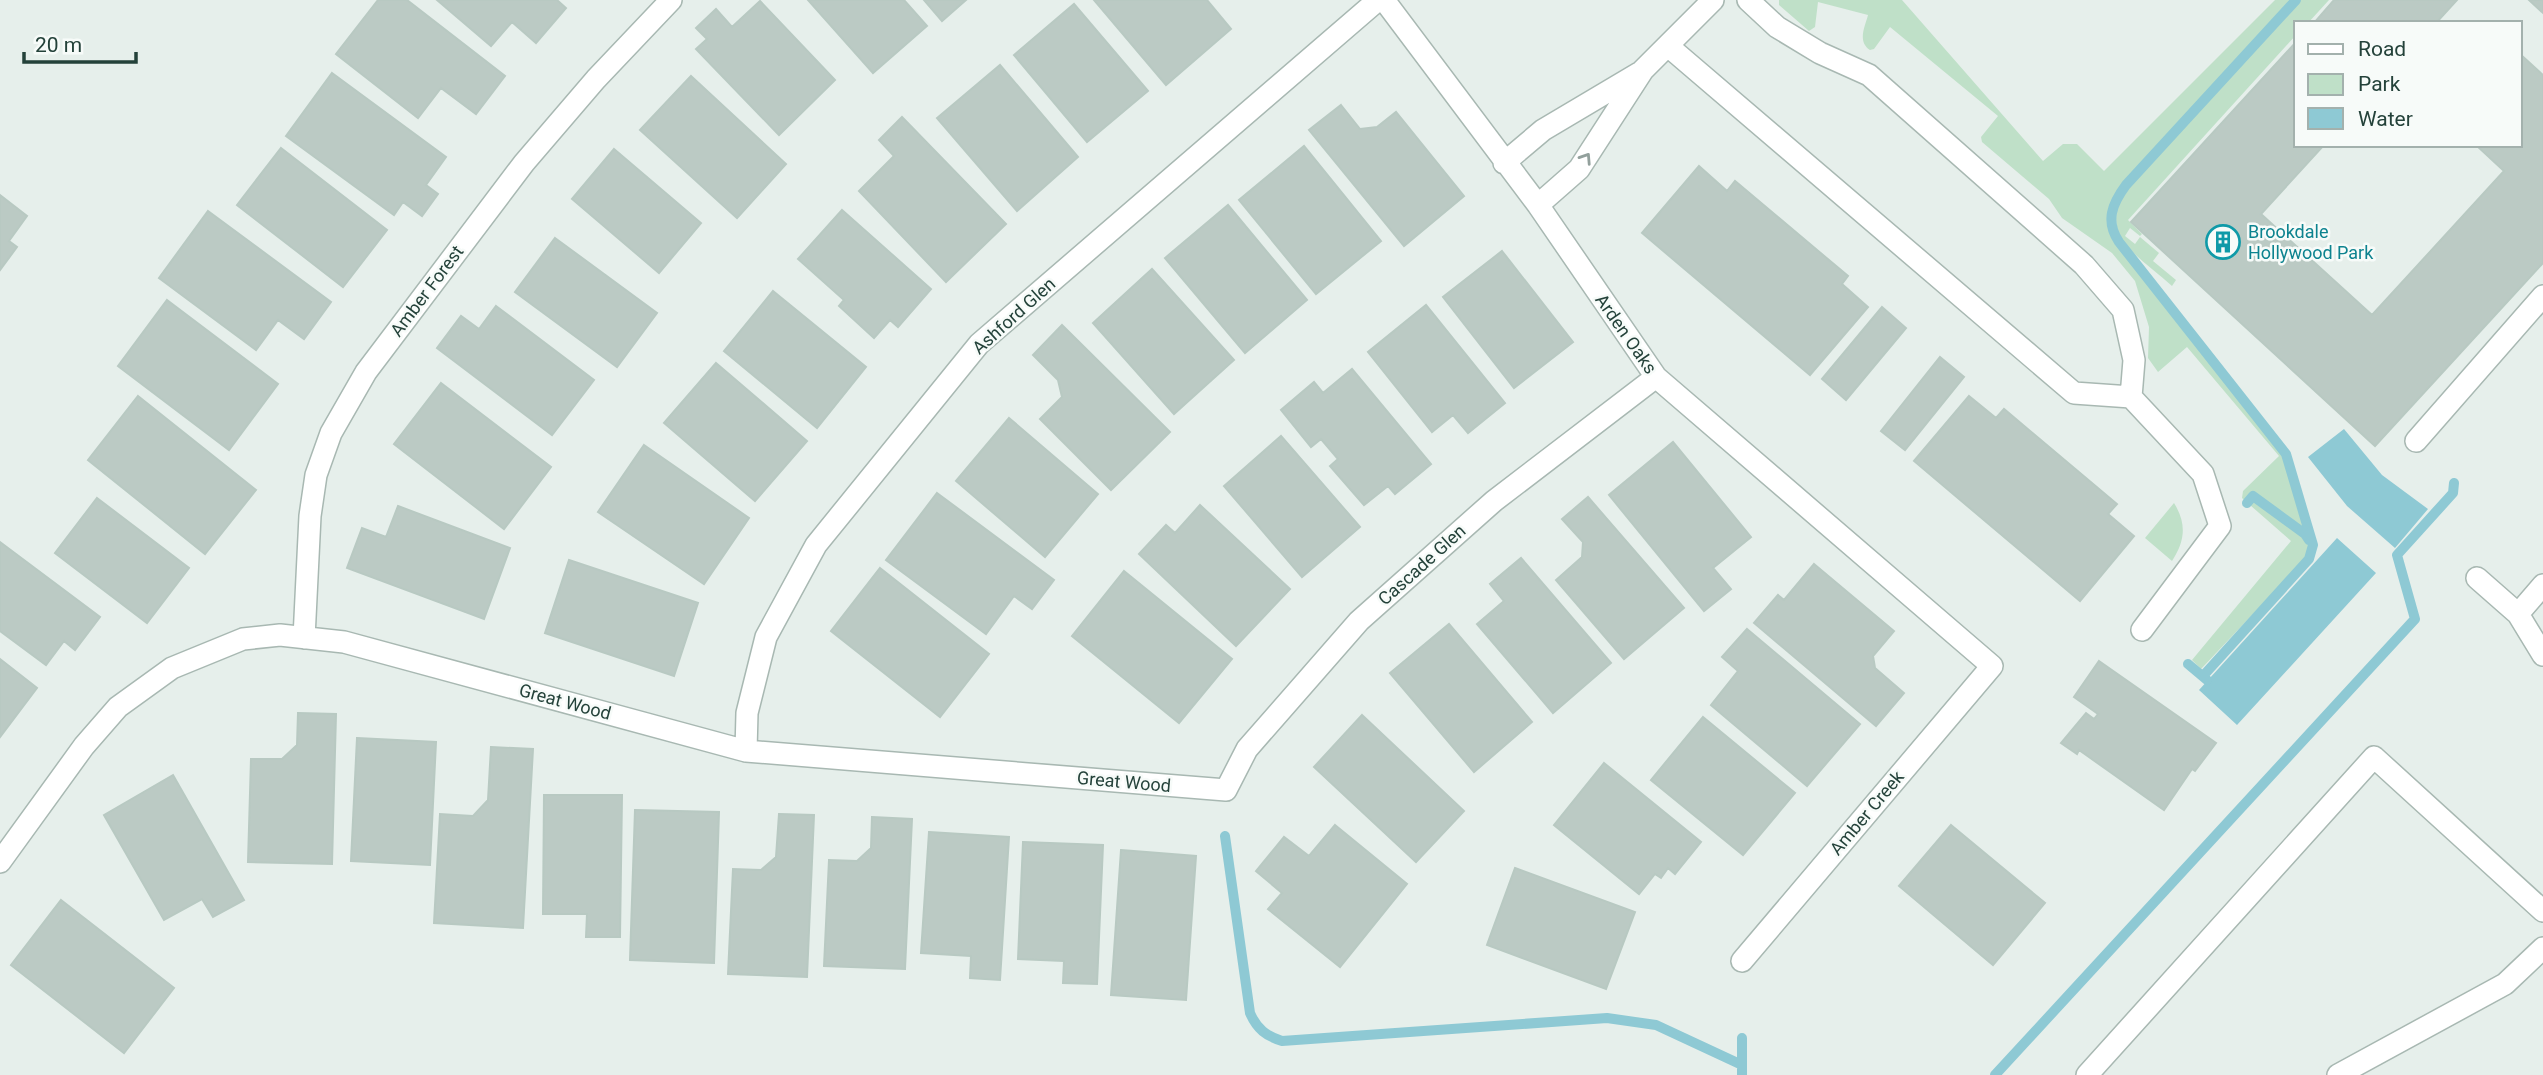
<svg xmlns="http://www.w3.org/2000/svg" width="2543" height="1075" font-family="Roboto,sans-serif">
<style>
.green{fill:#bfe0c8}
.water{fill:#8ec9d4}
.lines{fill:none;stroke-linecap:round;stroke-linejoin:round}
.stream{stroke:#8ec9d4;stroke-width:10}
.building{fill:#bbcac4;stroke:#b8c9c2;stroke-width:2}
.minor-casing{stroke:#a8b8b2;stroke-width:24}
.minor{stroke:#fff;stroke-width:21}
.oneway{stroke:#92a09c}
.labels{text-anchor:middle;stroke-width:5;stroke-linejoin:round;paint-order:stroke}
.culture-label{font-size:18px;fill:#0d838f;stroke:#f7fbf9;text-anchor:start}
.street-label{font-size:18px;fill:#24423a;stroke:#f7fbf9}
</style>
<rect width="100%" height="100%" fill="#e6efeb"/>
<!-- green -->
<path class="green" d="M1779 0H1902L2043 161 2063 144H2077L2104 171 2275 0H2292L2123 185C2107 209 2102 218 2117 245L2283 456 2309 542 2306 558 2201 669 2192 660 2291 541 2242 498 2243 491 2279 456 2187 347 2158 372 2148 358 2149 327 2135 281 2112 253 2062 218 2049 199 1982 142 1981 137 1998 116 1890 27 1874 49 1870 50C1857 41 1865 27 1868 15L1818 2 1815 27 1809 31 1779 5Z
M2300 0H2329L2308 23H2296V35L2128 220 2142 234 2140 236 2130 228 2125 236 2135 244 2140 237 2159 253 2153 261 2176 280 2172 286C2137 254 2094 235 2129 185Z
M2174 503C2187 524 2185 541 2172 561L2145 538Z"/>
<!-- water -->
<path class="water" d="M2344 429 2382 475 2428 509 2395 548 2347 506 2308 457Z
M2337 538 2376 573 2237 725 2199 690Z"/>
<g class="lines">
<!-- stream -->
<path class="stream" d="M2247 503 2253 496 2305 534 2309 540
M2188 664 2207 680
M2203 676 2309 559 2313 545 2286 454 2119 242C2105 221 2112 204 2126 185L2296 0
M1225 836 1250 1013C1257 1029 1266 1036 1282 1041L1607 1018 1656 1025 1742 1065
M1742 1038V1075
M1995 1075 2415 619 2397 555 2453 493 2454 483"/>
</g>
<!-- building -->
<path class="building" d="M378 0H407L505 76 476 114 441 88 418 118 336 54Z
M437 0H557L566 8 536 43 512 22 491 46Z
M808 0H904L927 26 873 73Z
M924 0H966L942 21Z
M1094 0H1207L1231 29 1166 85Z
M2334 0H2457L2436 23H2314Z
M2529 0H2543V13Z
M760 1 835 80 779 135 696 49 707 39 696 28 716 9 732 27Z
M1074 4 1148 91 1087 142 1014 55Z
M2296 42V145H2324L2261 214 2372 315 2504 171 2476 145H2520V54L2543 75V263L2375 446 2131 222Z
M1000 65 1078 157 1017 211 937 118Z
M332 73 446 157 426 185 438 194 422 216 403 202 394 215 286 136Z
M691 76 786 164 737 218 640 130Z
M1341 105 1360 129 1377 127 1396 112 1464 196 1404 246 1309 130Z
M902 117 1006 224 946 282 859 191 894 156 879 140Z
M1304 146 1381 241 1316 294 1239 200Z
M281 148 387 230 343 287 237 205Z
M614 149 701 223 659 273 572 199Z
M1699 166 1727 191 1735 181 1848 276 1842 284 1868 307 1810 375 1642 233Z
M0 195 27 216 9 241 17 247 0 270Z
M1228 205 1307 300 1245 353 1165 258Z
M842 210 931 289 898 327 890 320 874 338 839 306 844 300 798 259Z
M208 211 331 302 304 339 278 320 256 350 159 278Z
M555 238 657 313 617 367 515 292Z
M1502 251 1573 342 1514 388 1443 297Z
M1152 269 1234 360 1174 414 1093 323Z
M773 291 866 367 817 428 724 351Z
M167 300 278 384 229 450 118 366Z
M1426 305 1505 403 1468 433 1453 415 1432 432 1368 352Z
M496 306 594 380 552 435 437 348 461 316 479 329Z
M1882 307 1906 328 1846 400 1822 379Z
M1062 325 1170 432 1111 490 1040 419 1062 397 1058 380 1033 355Z
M1940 357 1964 377 1905 450 1881 431Z
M716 363 807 441 755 501 664 423Z
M1352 369 1431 464 1395 494 1388 486 1364 505 1330 466 1338 459 1321 439 1311 447 1281 410 1314 382 1323 393Z
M441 383 551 467 504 529 394 444Z
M138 396 256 490 205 554 88 460Z
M1969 396 1996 418 2004 409 2117 504 2108 514 2134 536 2080 601 1914 461Z
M1009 418 1098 494 1045 557 956 481Z
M1281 436 1360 527 1302 577 1224 486Z
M1673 442 1751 537 1713 568 1731 589 1704 611 1609 495Z
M644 445 749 518 704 584 598 512Z
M937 493 1054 580 1032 609 1014 596 986 634 886 560Z
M1588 497 1684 608 1624 659 1556 580 1582 557 1583 542 1562 519Z
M97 498 189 568 147 623 55 553Z
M1200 505 1290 589 1236 646 1139 554 1166 525 1175 533Z
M398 506 510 548 484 619 347 568 362 528 386 537Z
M0 542 100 617 75 650 64 641 46 665 0 631Z
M1521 558 1611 663 1553 713 1477 624 1504 601 1490 584Z
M569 560 698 603 674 676 545 633Z
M1814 564 1894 631 1873 656 1875 668 1904 693 1876 726 1754 623 1778 595 1784 600Z
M880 568 989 654 940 717 831 631Z
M1124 571 1232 659 1179 723 1072 636Z
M1449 624 1532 722 1474 772 1390 673Z
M1747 629 1860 724 1807 786 1711 705 1738 671 1722 657Z
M0 659 37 688 0 737Z
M2099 661 2216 743 2195 771 2192 769 2164 810 2079 750 2077 754 2061 743 2086 713 2094 719 2098 714 2074 697Z
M298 713 336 714 332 864 248 862 251 759H282L297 745Z
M1362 715 1464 811 1416 862 1314 767Z
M1703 717 1795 793 1743 855 1651 780Z
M357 738 436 742 430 865 351 861Z
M491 747 533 749 523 928 434 923 440 814 473 816 488 800Z
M1604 763 1701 842 1675 874 1668 868 1661 878 1655 874 1639 894 1554 825Z
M173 775 244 900 213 917 202 899 164 920 104 815Z
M544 795H622L620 937H586L587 914H543Z
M635 810 719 812 714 963 630 960Z
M779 814 814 815 807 977 728 974 733 869 761 870 776 857Z
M872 817 912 819 905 969 824 966 829 860 857 861 871 848Z
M1335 825 1407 884 1340 967 1268 909 1282 893 1256 871 1284 837 1309 856Z
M1951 825 2045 903 1993 965 1899 886Z
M929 832 1009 837 1000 980 970 978 971 956 921 953Z
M1023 842 1103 845 1097 984 1063 983 1064 961 1018 959Z
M1121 850 1196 856 1186 1000 1111 995Z
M1515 868 1635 912 1606 989 1487 945Z
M61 900 174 988 124 1053 11 965Z"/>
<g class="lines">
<!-- minor casing -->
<g class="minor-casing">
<path id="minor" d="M1384 0 1538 205 1656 377 1992 666 1742 961
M1748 0 1777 27 1820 53 1869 75 2084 265 2123 310 2134 360 2131 397 2203 474 2220 526 2142 630
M1668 46 2074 393 2131 397
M1504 163 1543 130 1639 73
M1538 205 1579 169 1643 70 1713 0
M2416 441 2543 296
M2477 578 2518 614
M2543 585 2518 614 2543 655
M304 638 310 516 316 475 331 433 366 372 524 163 596 79 671 0
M746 751 747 713 766 637 816 545 979 344 1378 0
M0 862 84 746 118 707 172 668 243 639 280 635 344 642 746 751 1226 790 1247 749 1359 621 1494 501 1656 377
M2087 1075 2374 757 2543 911
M2338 1075 2505 984 2543 948"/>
</g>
<!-- minor -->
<use href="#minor" class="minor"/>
</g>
<!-- one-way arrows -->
<defs><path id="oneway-chevron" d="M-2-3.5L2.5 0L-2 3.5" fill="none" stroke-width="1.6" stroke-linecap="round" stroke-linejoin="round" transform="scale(1.75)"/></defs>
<use class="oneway" href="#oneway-chevron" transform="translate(1586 158) rotate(-57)"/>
<!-- icons -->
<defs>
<g id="building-ring" transform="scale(1.75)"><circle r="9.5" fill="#f7fbf9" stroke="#0f9aa8" stroke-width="1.5"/><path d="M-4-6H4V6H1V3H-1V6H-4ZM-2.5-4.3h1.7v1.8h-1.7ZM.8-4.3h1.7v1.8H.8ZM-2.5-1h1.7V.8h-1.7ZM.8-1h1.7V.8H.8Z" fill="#0f9aa8"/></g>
</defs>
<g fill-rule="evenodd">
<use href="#building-ring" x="2223" y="242"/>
</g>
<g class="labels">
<!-- culture labels -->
<g class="culture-label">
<text x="2248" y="238">Brookdale<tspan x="2248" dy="21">Hollywood Park</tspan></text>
</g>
<!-- street labels -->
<g class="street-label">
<text transform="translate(427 291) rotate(-53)" y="6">Amber Forest</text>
<text transform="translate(1014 316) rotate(-42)" y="6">Ashford Glen</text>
<text transform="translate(1626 334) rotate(55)" y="6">Arden Oaks</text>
<text transform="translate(1422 565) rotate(-42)" y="6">Cascade Glen</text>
<text transform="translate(565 702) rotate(15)" y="6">Great Wood</text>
<text transform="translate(1124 782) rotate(5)" y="6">Great Wood</text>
<text transform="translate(1867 813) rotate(-50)" y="6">Amber Creek</text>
</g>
</g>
<!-- legend -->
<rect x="2294" y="21" width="228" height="126" fill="#f7fbf9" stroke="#a3b1ad" stroke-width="2"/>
<rect x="2308" y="44" width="35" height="10" fill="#ffffff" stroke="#a3b1ad" stroke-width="2"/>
<text x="2358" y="56" font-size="21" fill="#24423a">Road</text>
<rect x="2308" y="74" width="35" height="21" fill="#bfe0c8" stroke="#a3b1ad" stroke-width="2"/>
<text x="2358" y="91" font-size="21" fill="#24423a">Park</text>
<rect x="2308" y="108" width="35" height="21" fill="#8ec9d4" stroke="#a3b1ad" stroke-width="2"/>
<text x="2358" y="126" font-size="21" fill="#24423a">Water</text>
<!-- scale -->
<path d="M24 52v10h112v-10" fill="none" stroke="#24423a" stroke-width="3.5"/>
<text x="35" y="52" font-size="21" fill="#24423a" stroke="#f7fbf9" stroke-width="5" paint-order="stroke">20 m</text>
</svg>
